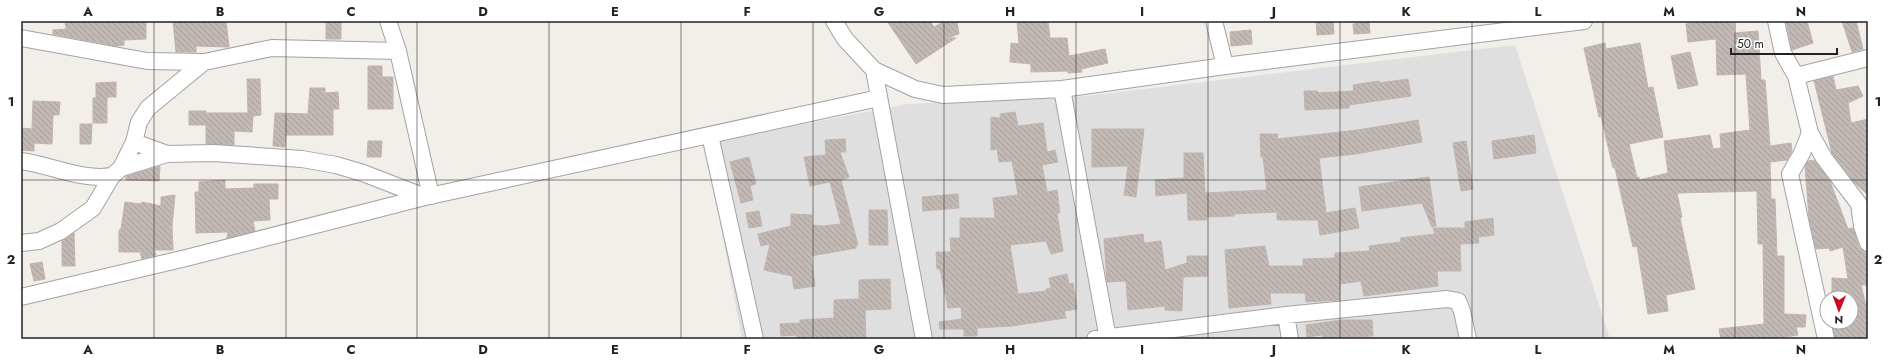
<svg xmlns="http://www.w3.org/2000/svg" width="1889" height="360" font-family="Jost,sans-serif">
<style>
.residential{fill:#e0dfdf}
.building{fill:url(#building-back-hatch);stroke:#c3b3ac}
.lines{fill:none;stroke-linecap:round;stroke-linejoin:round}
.minor-casing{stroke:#a3a3a3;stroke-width:18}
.minor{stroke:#fff;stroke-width:16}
.grid{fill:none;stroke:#222;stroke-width:1;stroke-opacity:0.55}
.neatline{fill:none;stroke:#222;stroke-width:1.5}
.grid-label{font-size:13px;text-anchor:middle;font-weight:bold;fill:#222}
</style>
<defs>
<pattern id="building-back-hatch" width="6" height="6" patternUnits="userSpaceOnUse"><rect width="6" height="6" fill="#c2b9b5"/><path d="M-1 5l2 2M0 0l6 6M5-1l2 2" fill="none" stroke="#a69f9b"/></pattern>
</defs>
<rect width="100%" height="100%" fill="#f2eee9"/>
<!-- residential -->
<path class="residential" d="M1515 45 1610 339H742L705 143 908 104 1077 97Z"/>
<!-- building -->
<path class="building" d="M65 21H146V39L124 40V45L116 46 53 34V30L66 29Z
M173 21H226L229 47 196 46V52H176Z
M326 21H341V39H326Z
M887 21H930L934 27 945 21H957L959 34 947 38H956L916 64Z
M1017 21H1048L1050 38H1067L1069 56 1105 49 1108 63 1081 69 1082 72 1068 73V71L1031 72V64L1010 62 1011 43 1019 44Z
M1316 21H1333L1334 34 1317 35Z
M1707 21H1733L1734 33 1758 31 1761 80H1765L1770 146 1791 143 1792 151 1787 160 1770 162 1771 199H1775L1777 256H1784V314L1806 315 1805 327H1796L1798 335 1772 339H1721L1719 329 1764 324 1763 244H1758L1757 191 1677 193 1682 217 1680 218 1695 289 1666 295 1668 311 1648 314 1637 246 1633 247 1615 168H1613L1601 116 1599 117 1584 48 1605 43 1606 49 1640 43 1648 88 1653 87 1663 137 1629 144 1637 178 1639 177V180L1668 173 1664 141 1710 135 1713 149 1721 148 1720 134 1750 130 1746 74 1717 75 1716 39 1688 42 1686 24Z
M1786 21H1807L1813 43 1792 50Z
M1842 21H1856L1863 49 1852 52Z
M1369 22 1370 33 1354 34 1353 24Z
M1251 30 1252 44 1231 46 1230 32Z
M1690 52 1698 85 1678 89 1671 56Z
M368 66H382V77H393V109H368Z
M1833 76 1836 90 1858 86 1863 96 1848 103 1851 123 1868 119V195L1855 183 1832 153 1814 81Z
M247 79H260L261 115 253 116 252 132 234 131V145L206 144V125H189V111H206V113H248Z
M1408 79 1411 96 1349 105V108L1305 110 1304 91H1317L1318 93 1354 91 1353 85 1379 81V83Z
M116 82V97H107V123H93V98H96V83Z
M310 88H325V93L338 92 339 109H333V135H286L285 147 273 146 275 113 308 114Z
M33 101 60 102 59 115H53L52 144 34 143V151L21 150V128L32 129Z
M1015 112 1018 126 1043 123 1047 152 1055 150 1058 162 1042 165 1047 192 1057 190 1060 213H1057L1063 251 1051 254 1046 241 1010 245 1018 294 1046 291V289L1051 288 1049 278 1067 274 1069 284 1073 283 1077 309 1064 311 1066 318 1011 326 977 328V336H964V329H940L939 322 962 319 961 307 948 308 940 269H937L936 252H951L950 238H960V218H995L993 198 1018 195 1012 161 999 162 997 149 991 150V117L1001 118 1000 114Z
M1418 120 1422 142 1356 154 1319 158 1326 213 1355 208 1359 228 1320 235 1318 220H1277V212L1234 214V216L1206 217 1207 220H1188L1187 193 1156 196 1155 180 1184 178V153H1203L1205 193 1267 190 1263 157H1261L1260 134H1278L1277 139 1358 130Z
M80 124H92L91 144H80Z
M1092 129H1144L1136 197 1124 195 1128 166 1092 167Z
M1534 135 1536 153 1494 159 1492 141Z
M845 139 846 152H840L849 177 841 180 858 245H856V248L811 256 815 286 794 289 792 276 764 270 770 244 761 246 758 234 791 226V214L812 215V225L823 226 841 224 830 182 810 186 804 157 826 155 825 140Z
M368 141H382L381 157H367Z
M1466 141 1473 189 1461 191 1453 143Z
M749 157 756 184 750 186 753 200 741 203 730 162Z
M1814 160 1830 181 1848 229 1853 228 1859 247 1862 250 1868 252V285H1861L1868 314V339H1835L1832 322H1851V294H1832V278L1848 279 1843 247 1830 251 1829 248 1816 249 1809 218 1805 166 1808 161Z
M160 166 159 181 126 180V176Z
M1429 177 1436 226 1432 227 1422 203 1362 211 1359 187Z
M225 180V189L254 188V184H278V199H269L270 220 253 221 255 231 227 238 228 232 196 233 195 192H199V182Z
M958 194 959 208 923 211 922 197Z
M175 195 172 227 173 250H154L156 255 142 259 140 252H119V230L121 229 125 202 141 204 142 202 161 206V197Z
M869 210H887L888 245H869Z
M759 211 762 226 749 228 746 213Z
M1493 218 1494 235 1478 237 1479 243 1460 244 1461 271H1437L1438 286 1364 296 1361 281 1340 284V300L1306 302 1305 293H1270L1271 304 1229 308 1225 250 1265 246 1269 266H1303V259L1335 258V253L1370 251 1369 246 1401 242 1400 238 1435 234 1433 228H1465V222Z
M74 233 75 266H62V241Z
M1143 234 1144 243 1161 241 1165 270 1187 263V256H1207V276L1183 277 1182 311 1165 310V306L1128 310 1126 281 1107 282 1104 239Z
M42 262 45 279 34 281 30 264Z
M890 279 891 309 865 310 866 339H797V335L781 336 780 324 800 323V320L834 318V300L859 299V280Z
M1341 320H1372L1373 336 1323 338 1322 335 1307 337 1306 325Z"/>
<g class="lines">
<!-- minor casing -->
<g class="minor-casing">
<path id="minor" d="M388 21 398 51 431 196
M834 21 845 39 874 70 915 89 943 95 1062 89 1225 66 1584 21
M1214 21 1225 66
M1776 21 1783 53 1796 76 1810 133 1824 158 1859 204 1862 226 1868 243
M21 38 147 61 204 62 272 48 398 51
M874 70 924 339
M1796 76 1868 58
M1062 89 1108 339
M1810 133 1802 153 1790 174 1826 339
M710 135 755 339
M134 142 167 154
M21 161C51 165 82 181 112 176
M121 168 167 154 214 153 302 159 336 165 363 173 425 197
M21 243 39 241 61 231 93 208 112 176 121 168 134 142 139 122 148 108 204 62
M21 297 186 258 425 197 879 98
M1286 315 1290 339
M1095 339 1286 315 1447 299 1458 301 1462 311 1468 339"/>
</g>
<!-- minor -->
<use href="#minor" class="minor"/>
</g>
<!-- grid -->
<path class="grid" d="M154 21V339M286 21V339M417 21V339M549 21V339M681 21V339M813 21V339M944 21V339M1076 21V339M1208 21V339M1340 21V339M1472 21V339M1603 21V339M1735 21V339M21 180H1868"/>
<!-- border -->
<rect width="1889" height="360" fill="none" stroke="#ffffff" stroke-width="44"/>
<!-- north arrow -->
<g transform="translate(1839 310) rotate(181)"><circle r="19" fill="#ffffff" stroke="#a7a7a7"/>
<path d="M0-3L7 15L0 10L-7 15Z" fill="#cc0724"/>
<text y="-6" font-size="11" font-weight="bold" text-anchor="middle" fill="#222222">N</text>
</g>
<!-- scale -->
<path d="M1731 48v6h106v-6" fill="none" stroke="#222222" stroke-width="2"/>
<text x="1737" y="48" font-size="12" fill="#222222" stroke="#ffffff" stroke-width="3" paint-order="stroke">50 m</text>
<rect x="22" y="22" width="1845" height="316" class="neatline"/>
<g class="grid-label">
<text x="88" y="16">A</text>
<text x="220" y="16">B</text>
<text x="351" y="16">C</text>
<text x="483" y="16">D</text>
<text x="615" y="16">E</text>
<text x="747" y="16">F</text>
<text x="879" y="16">G</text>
<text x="1010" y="16">H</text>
<text x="1142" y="16">I</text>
<text x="1274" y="16">J</text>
<text x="1406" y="16">K</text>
<text x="1538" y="16">L</text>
<text x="1669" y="16">M</text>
<text x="1801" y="16">N</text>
<text x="11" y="106">1</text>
<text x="1878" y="106">1</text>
<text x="11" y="264">2</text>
<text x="1878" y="264">2</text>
<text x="88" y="354">A</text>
<text x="220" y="354">B</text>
<text x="351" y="354">C</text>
<text x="483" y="354">D</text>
<text x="615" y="354">E</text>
<text x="747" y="354">F</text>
<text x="879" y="354">G</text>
<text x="1010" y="354">H</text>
<text x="1142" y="354">I</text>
<text x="1274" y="354">J</text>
<text x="1406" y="354">K</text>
<text x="1538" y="354">L</text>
<text x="1669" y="354">M</text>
<text x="1801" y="354">N</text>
</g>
</svg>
